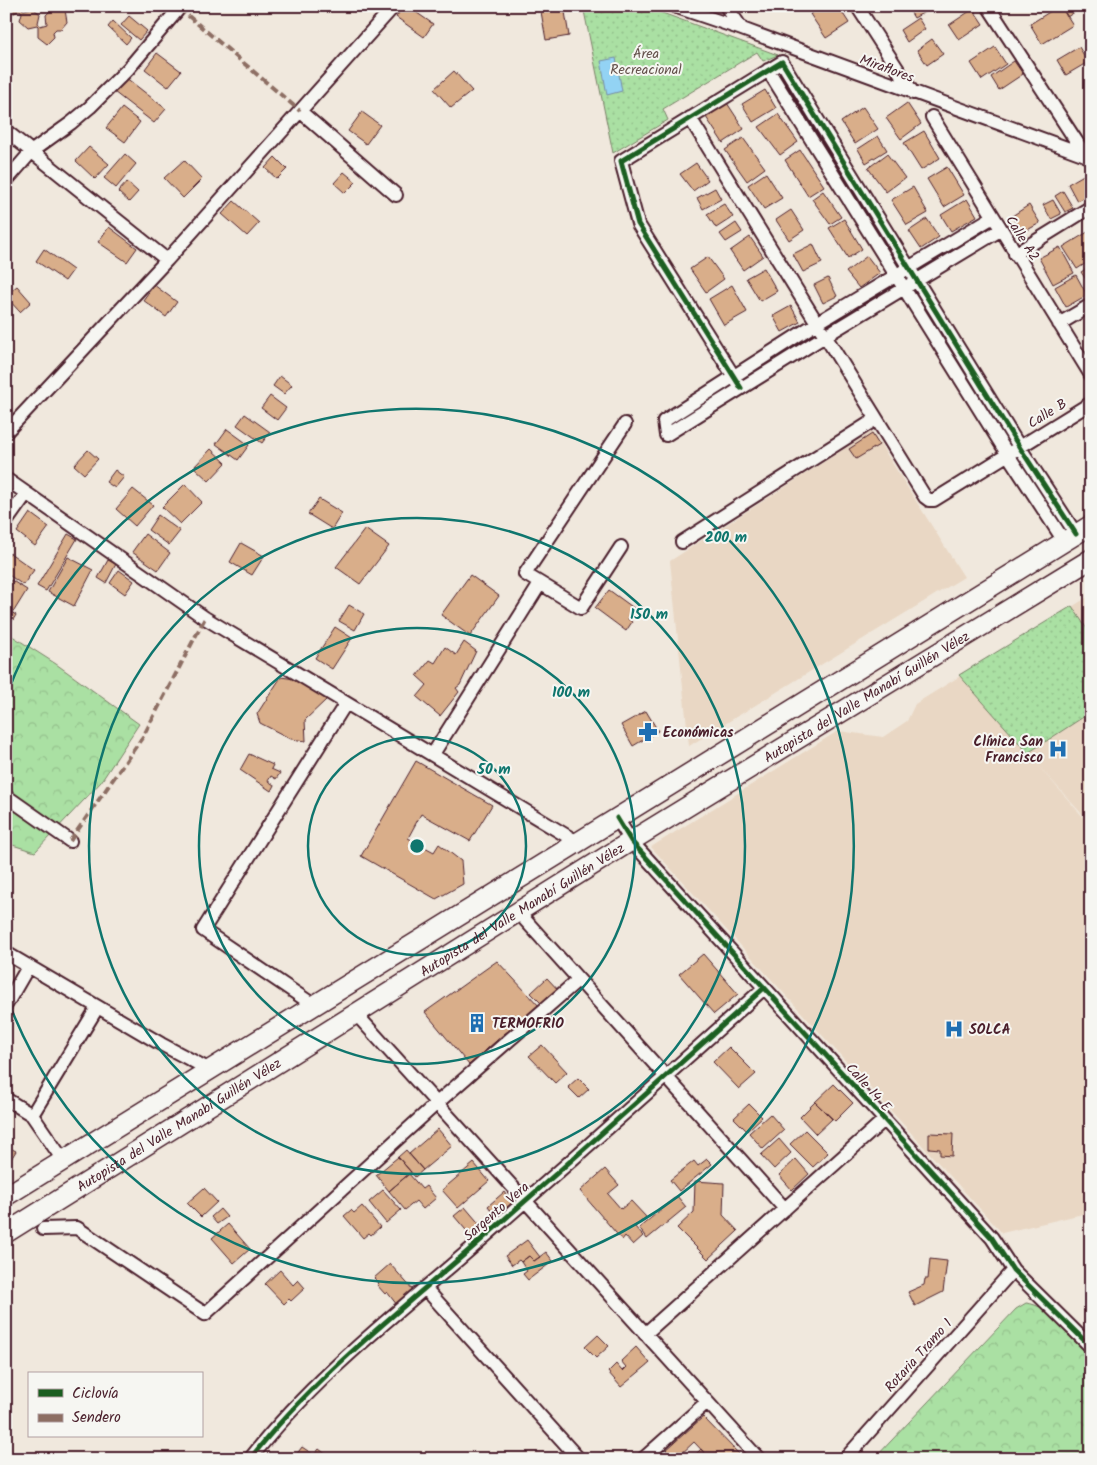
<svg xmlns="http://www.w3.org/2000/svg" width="1097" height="1465" font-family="Kalam,sans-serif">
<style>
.built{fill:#e9d7c4}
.grass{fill:url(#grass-dots);stroke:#7a8067}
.forest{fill:url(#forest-crowns);stroke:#7a8067}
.water{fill:#93d3f4;stroke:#768ba4}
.building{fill:#d9ae8a;stroke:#4a1f2b}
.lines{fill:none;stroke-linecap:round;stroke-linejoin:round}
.street-casing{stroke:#4a1f2b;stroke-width:16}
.primary-casing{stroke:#4a1f2b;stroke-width:22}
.street{stroke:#f6f6f2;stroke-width:12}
.primary{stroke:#f6f6f2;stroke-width:19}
.quiet{stroke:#8d6e63;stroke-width:4;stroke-dasharray:8 4;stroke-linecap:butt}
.cycleway-casing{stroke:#f6f6f2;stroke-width:8}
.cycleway{stroke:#1b5e20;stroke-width:5}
.ring{fill:none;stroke:#0f766e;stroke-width:2.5}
.labels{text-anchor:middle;stroke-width:4;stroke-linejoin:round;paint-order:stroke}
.park-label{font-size:14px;fill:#624f49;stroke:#f6f6f2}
.street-label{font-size:14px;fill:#4a1f2b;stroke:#f6f6f2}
.poi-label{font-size:14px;font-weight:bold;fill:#4a1f2b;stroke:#f6f6f2;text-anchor:start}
.centre{fill:#0f766e;stroke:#f6f6f2;stroke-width:2.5}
.ring-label{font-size:15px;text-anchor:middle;font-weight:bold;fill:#0f766e;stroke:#f6f6f2;stroke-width:4;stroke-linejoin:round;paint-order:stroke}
</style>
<defs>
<pattern id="grass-dots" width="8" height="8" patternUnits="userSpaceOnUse" patternTransform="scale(1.25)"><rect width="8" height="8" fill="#aae0a3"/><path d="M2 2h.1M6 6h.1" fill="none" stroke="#94c08c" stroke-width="1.8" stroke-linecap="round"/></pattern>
<pattern id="forest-crowns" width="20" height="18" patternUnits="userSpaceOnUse" patternTransform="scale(1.25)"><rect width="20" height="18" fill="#aae0a3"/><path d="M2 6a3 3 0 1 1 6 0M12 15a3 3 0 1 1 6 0" fill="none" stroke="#94c08c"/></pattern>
</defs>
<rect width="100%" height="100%" fill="#f0e8dd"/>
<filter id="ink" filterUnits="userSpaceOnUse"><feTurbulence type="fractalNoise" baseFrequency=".02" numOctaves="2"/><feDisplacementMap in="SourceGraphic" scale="10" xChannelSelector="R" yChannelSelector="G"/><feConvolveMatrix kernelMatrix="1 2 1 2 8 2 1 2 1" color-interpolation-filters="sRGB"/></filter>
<g filter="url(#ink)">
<!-- built -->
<path class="built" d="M872 431 964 577 689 746 670 561Z
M1091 595V824L1035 762 1091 826V1212L1002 1233 651 847 838 731 883 737 907 721 915 704Z"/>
<!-- grass -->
<path class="grass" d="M583 6H643L778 55 763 61 757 52 663 109 668 120 613 153Z
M1072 606 1091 635V712L1028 753 959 675Z"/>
<!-- forest -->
<path class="forest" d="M6 632 56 664 139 724 101 782 35 852 6 843Z
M1026 1303C1050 1305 1074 1336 1091 1352V1459H874L1016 1309Z"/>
<!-- water -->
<path class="water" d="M616 58 622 91 607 95 601 61Z"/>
<!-- building -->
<path class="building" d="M6 6H23L22 9 24 10 33 8 40 14 38 23 40 26 47 24 46 15 54 7 65 10 67 22 61 29H56L53 32 54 37 47 44 38 37V26L37 25 28 27 20 20 22 13 20 10 12 14Z
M404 6H407L433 24 424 37 396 17Z
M540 6H564L569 36 546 40Z
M823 6H838L849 23 826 38 810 14Z
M907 6H926L928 10 914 18Z
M1059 6H1061L1073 25 1042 44 1030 24Z
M1061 6H1084L1067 17Z
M973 9 983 24 959 40 949 25Z
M129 16 147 31 139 40 121 25Z
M918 18 925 29 907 42 900 30Z
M113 21 131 38 126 44 108 27Z
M932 39 943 54 927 65 917 50Z
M995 47 1006 64 982 80 971 63Z
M1079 47 1088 62 1066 75 1057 60Z
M157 53 181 71 168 87 145 69Z
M1014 61 1023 74 999 90 991 77Z
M454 71 472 91 451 108 434 89Z
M125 77 166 109 154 123 114 92Z
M765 90 776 108 753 122 742 104Z
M727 103 744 129 723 143 706 117Z
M907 103 921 124 901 139 886 118Z
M863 107 878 129 855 144 841 122Z
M122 108 140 122 125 142 106 128Z
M362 112 380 125 366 144 348 131Z
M778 114 798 142 780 155 759 127Z
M924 131 940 158 921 170 904 143Z
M878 136 887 150 866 163 858 149Z
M743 138 765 168 747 181 725 150Z
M89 147 109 164 95 179 76 161Z
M800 150 824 186 808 196 785 160Z
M125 154 136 164 116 188 104 178Z
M887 154 905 178 886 192 868 168Z
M275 157 287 169 277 179 265 168Z
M184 160 202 179 183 198 164 178Z
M696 163 708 180 693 191 680 174Z
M947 167 964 195 944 207 927 179Z
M344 172 356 182 345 193 334 183Z
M766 173 782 198 764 209 748 185Z
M1087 173 1091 179V193L1077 201 1068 184Z
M127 182 138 192 129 202 118 192Z
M913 187 928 213 907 225 891 200Z
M715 188 721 199 703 209 697 198Z
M823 191 841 217 830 224 812 199Z
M1063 191 1073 208 1065 212 1055 196Z
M967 199 977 216 951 231 941 215Z
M1053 200 1061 214 1051 219 1043 205Z
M234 201 259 223 247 236 222 214Z
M724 204 733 217 716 228 707 214Z
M1029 205 1040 223 1022 233 1012 216Z
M791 210 804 230 789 240 776 220Z
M844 219 862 249 848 258 829 228Z
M927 219 939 237 921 249 909 231Z
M736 223 742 232 726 242 720 234Z
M109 227 137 248 127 262 98 242Z
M1091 230V260L1077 269 1063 247Z
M750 237 763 256 743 270 730 251Z
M813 244 822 263 803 272 793 254Z
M1060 247 1074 273 1053 284 1039 258Z
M44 249 73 270 65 281 36 261Z
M867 256 880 273 859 288 846 272Z
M708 257 724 279 706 292 690 269Z
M1091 266V287L1081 272Z
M764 268 777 291 760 301 746 278Z
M1076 275 1087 295 1066 307 1055 287Z
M828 278 837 296 823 303 814 285Z
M154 285 177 302 166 317 143 300Z
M732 285 747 312 724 325 709 299Z
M17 286 31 302 20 312 6 297V295Z
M791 306 800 322 782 332 773 316Z
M280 376 292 385 284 394 273 386Z
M270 396 286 408 277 420 261 408Z
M245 414 270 432 262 443 237 425Z
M227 429 249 445 238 460 216 444Z
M872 434 879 445 856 459 849 449Z
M211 449 226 463 209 481 194 467Z
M88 450 98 459 84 474 74 465Z
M115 470 124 477 115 488 106 482Z
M185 484 202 502 180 524 162 507Z
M133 489 153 505 135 526 116 509Z
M319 499 342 513 332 529 308 514Z
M30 513 49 527 35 546 17 532Z
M158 515 180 531 169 545 148 530Z
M365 529 389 546 360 584 336 567Z
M68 534 77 539 46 591 37 586Z
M145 534 170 553 158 570 132 552Z
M241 543 264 556 252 575 230 562Z
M10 553 34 570 23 585 6 573V558Z
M68 557 93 570 74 606 48 592Z
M108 560 116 564 106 583 98 578Z
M119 570 134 581 125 594 110 583Z
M470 575 499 596 470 636 441 615Z
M11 580 27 590 14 611 6 606V588Z
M609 590 635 609 628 619 632 622 626 631 595 608Z
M349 605 364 614 355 630 339 621Z
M6 609 16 615 6 631Z
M335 627 352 638 332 669 315 658Z
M464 642 476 651 460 685 456 688 459 692 440 716 417 697 427 685 417 676 430 660 435 663 445 647 456 655Z
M281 677 295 679 327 699 305 720 306 741 291 739 260 723 257 714Z
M646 711 658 731 633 746 621 725Z
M249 754 273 765 271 769 280 773 276 779 271 776 268 781 274 785 271 791 240 770Z
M416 761 492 805 470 841 421 814 408 838 434 852 439 844 461 861 463 884 436 899 361 856Z
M703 954 738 994 714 1014 679 974Z
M497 961 541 1008 504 1034 469 1065 425 1012Z
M547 978 561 993 545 1007 531 993Z
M542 1045 567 1072 555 1083 529 1056Z
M729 1047 756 1074 739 1089 713 1062Z
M578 1078 589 1089 579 1098 568 1087Z
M834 1084 853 1103 835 1121 815 1102Z
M815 1102 832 1119 816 1134 800 1117Z
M749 1104 762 1117 747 1131 734 1118Z
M770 1114 784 1130 763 1149 749 1133Z
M438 1129 452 1146 423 1170 409 1154Z
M805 1130 828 1153 813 1167 790 1144Z
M929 1133 953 1134 952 1156 940 1155V1149L929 1148Z
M779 1139 791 1153 774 1169 761 1155Z
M6 1146 16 1151 6 1167Z
M406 1150 423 1170 415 1177 398 1157Z
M398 1157 411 1172 389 1191 376 1175Z
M707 1159 712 1164 679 1191 670 1180 694 1161 698 1166Z
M796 1159 809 1174 792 1190 779 1175Z
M474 1163 489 1181 458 1208 442 1190Z
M605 1169 619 1185 608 1194 621 1209 631 1201 646 1217 635 1227 643 1236 633 1245 625 1236 622 1240 580 1191Z
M409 1174 422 1189 426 1186 436 1198 423 1209 416 1201 405 1210 389 1191Z
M695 1181 724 1183 723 1215 738 1231 708 1259 677 1228 694 1212Z
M204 1188 217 1202 201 1217 187 1203Z
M383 1190 401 1210 386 1223 369 1202Z
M504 1192 513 1204 497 1218 488 1206Z
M677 1196 686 1207 647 1239 639 1228Z
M362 1206 380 1227 371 1235 369 1233 363 1238 344 1216 351 1210 354 1213Z
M465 1207 482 1227 471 1236 454 1216Z
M220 1209 227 1217 217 1224 211 1217Z
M228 1224 250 1249 234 1263 212 1238Z
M527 1240 540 1257 534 1261 529 1256 521 1262 519 1260 512 1265 505 1256Z
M546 1252 553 1261 528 1280 523 1274 527 1271 521 1262 529 1256 534 1261Z
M930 1259 947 1261 943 1292 915 1306 908 1292 924 1285 925 1279H928Z
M390 1264 414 1291 397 1305 387 1292 385 1294 377 1285 379 1283 374 1278Z
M280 1270 293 1285 298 1280 305 1288 291 1301 289 1299 284 1304 265 1284Z
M598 1335 609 1346 596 1358 585 1347Z
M636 1347 650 1363 621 1387 608 1372 616 1364 622 1371 626 1367 621 1361Z
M703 1417 740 1455 736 1459H710L694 1442 678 1457 679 1459H672L666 1450Z
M302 1447 314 1455 319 1449 332 1459H293Z
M701 1449 710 1459H691Z"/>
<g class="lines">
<!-- street casing -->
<g class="street-casing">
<path id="street" d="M674 6 742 29 1091 157
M726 6 742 29
M857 6 913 93
M988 6 1086 156
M768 70 1008 455 1064 541
M300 111 396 195
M932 117 1091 375
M690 118 925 497 929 500H934L1091 403
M6 131 167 260
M6 181 32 151 71 123 90 107 128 69 181 6
M993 217 817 323 664 421 666 435 825 336 1000 230
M1015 254 1091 207
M1059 324 1091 305
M741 388 638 224 621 161 782 62 1020 448 1076 534
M6 432 167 260 394 6
M6 479 205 618 577 842
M6 522 26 494
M682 542 876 419
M621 547 581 608 525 574 625 424
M433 754 540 584
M6 796 70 841
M617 818 631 841 992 1238 1013 1270 1091 1347
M518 912 785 1209
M6 953 161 1044 210 1070
M6 1005 28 967
M315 1006 203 930 346 703
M356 1014 759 1459
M6 1099 32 1115 63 1160
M32 1115 97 1008
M43 1229 77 1228 205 1314 437 1103 578 980
M425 1288 579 1459
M645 1334 884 1120
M250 1459C313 1378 397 1313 474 1246 571 1161 668 1075 764 988
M643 1459 707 1402
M845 1459 1013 1270"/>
</g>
<!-- primary casing -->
<g class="primary-casing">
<g id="primary">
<path d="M6 1196 1091 525"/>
<path id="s1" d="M6 1233 631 841 1091 559"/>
</g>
</g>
<!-- street -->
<use href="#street" class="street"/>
<!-- primary -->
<use href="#primary" class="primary"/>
<!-- quiet -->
<path class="quiet" d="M179 8 300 111
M70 841 144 735 205 618"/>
<!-- cycleway casing -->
<g class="cycleway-casing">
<path id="cycleway" d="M741 388 638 224 621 161 782 62 1020 448 1076 534
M617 818 631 841 992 1238 1013 1270 1091 1347
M250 1459C313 1378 397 1313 474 1246 571 1161 668 1075 764 988"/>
</g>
<!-- cycleway -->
<use href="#cycleway" class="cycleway"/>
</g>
</g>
<!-- distance rings -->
<g class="ring">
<circle cx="417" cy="846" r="109"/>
<circle cx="417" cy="846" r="218"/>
<circle cx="417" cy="846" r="328"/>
<path d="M6 697A437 437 0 1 1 6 995"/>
</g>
<!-- icons -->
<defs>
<g id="pharmacy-bare" transform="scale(1.5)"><path d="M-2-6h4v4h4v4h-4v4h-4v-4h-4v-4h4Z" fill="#1f6fb2" stroke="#f6f6f2" stroke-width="2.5" paint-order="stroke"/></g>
<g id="hospital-bare" transform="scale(1.5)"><path d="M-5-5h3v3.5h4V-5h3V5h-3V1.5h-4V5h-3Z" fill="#1f6fb2" stroke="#f6f6f2" stroke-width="2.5" paint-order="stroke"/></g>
<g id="building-bare" transform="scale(1.5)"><path d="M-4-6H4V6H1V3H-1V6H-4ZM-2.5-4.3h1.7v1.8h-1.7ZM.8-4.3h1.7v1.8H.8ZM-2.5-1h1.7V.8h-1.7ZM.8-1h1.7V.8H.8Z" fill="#1f6fb2" stroke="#f6f6f2" stroke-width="2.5" paint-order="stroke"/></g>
</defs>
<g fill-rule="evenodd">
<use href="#pharmacy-bare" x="648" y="732"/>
<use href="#hospital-bare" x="1058" y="749"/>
<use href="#building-bare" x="477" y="1023"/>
<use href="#hospital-bare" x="954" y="1029"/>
</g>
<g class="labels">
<!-- park labels -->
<g class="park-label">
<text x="646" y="58">Área<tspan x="646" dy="16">Recreacional</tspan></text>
</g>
<!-- street labels -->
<g class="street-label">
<text transform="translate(887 68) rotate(20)" y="5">Miraflores</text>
<text transform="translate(1023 238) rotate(58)" y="5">Calle A2</text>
<text transform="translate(1047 413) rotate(-32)" y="5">Calle B</text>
<text dy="5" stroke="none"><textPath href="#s1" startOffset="1014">Autopista del Valle Manabí Guillén Vélez</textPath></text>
<text dy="5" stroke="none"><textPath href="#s1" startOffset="609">Autopista del Valle Manabí Guillén Vélez</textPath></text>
<text transform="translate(869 1087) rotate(48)" y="5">Calle 14 E</text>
<text dy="5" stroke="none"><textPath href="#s1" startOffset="204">Autopista del Valle Manabí Guillén Vélez</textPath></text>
<text transform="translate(496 1211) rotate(-41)" y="5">Sargento Vera</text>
<text transform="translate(918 1355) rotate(-48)" y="5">Rotaria Tramo 1</text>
</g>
<!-- poi labels -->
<g class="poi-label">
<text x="663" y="737">Económicas</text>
<text x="1043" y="746" text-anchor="end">Clínica San<tspan x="1043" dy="16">Francisco</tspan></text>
<text x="492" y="1028">TERMOFRIO</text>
<text x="969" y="1034">SOLCA</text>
</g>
</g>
<circle cx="417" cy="846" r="8" class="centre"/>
<g class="ring-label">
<text x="726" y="542">200 m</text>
<text x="649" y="619">150 m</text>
<text x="571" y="697">100 m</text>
<text x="494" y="774">50 m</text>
</g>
<!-- margin -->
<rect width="1097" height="1465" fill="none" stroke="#f6f6f2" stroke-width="25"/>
<rect x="12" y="12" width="1072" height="1440" fill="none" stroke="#4a1f2b" stroke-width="2" filter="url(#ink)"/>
<!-- legend -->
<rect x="28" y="1372" width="175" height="65" fill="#f6f6f2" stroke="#b1a0a2"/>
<rect x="38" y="1389" width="25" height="8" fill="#1b5e20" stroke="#b1a0a2"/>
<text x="72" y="1398" font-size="15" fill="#4a1f2b">Ciclovía</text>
<rect x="38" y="1414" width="25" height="8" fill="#8d6e63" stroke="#b1a0a2"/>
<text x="72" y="1422" font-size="15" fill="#4a1f2b">Sendero</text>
</svg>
